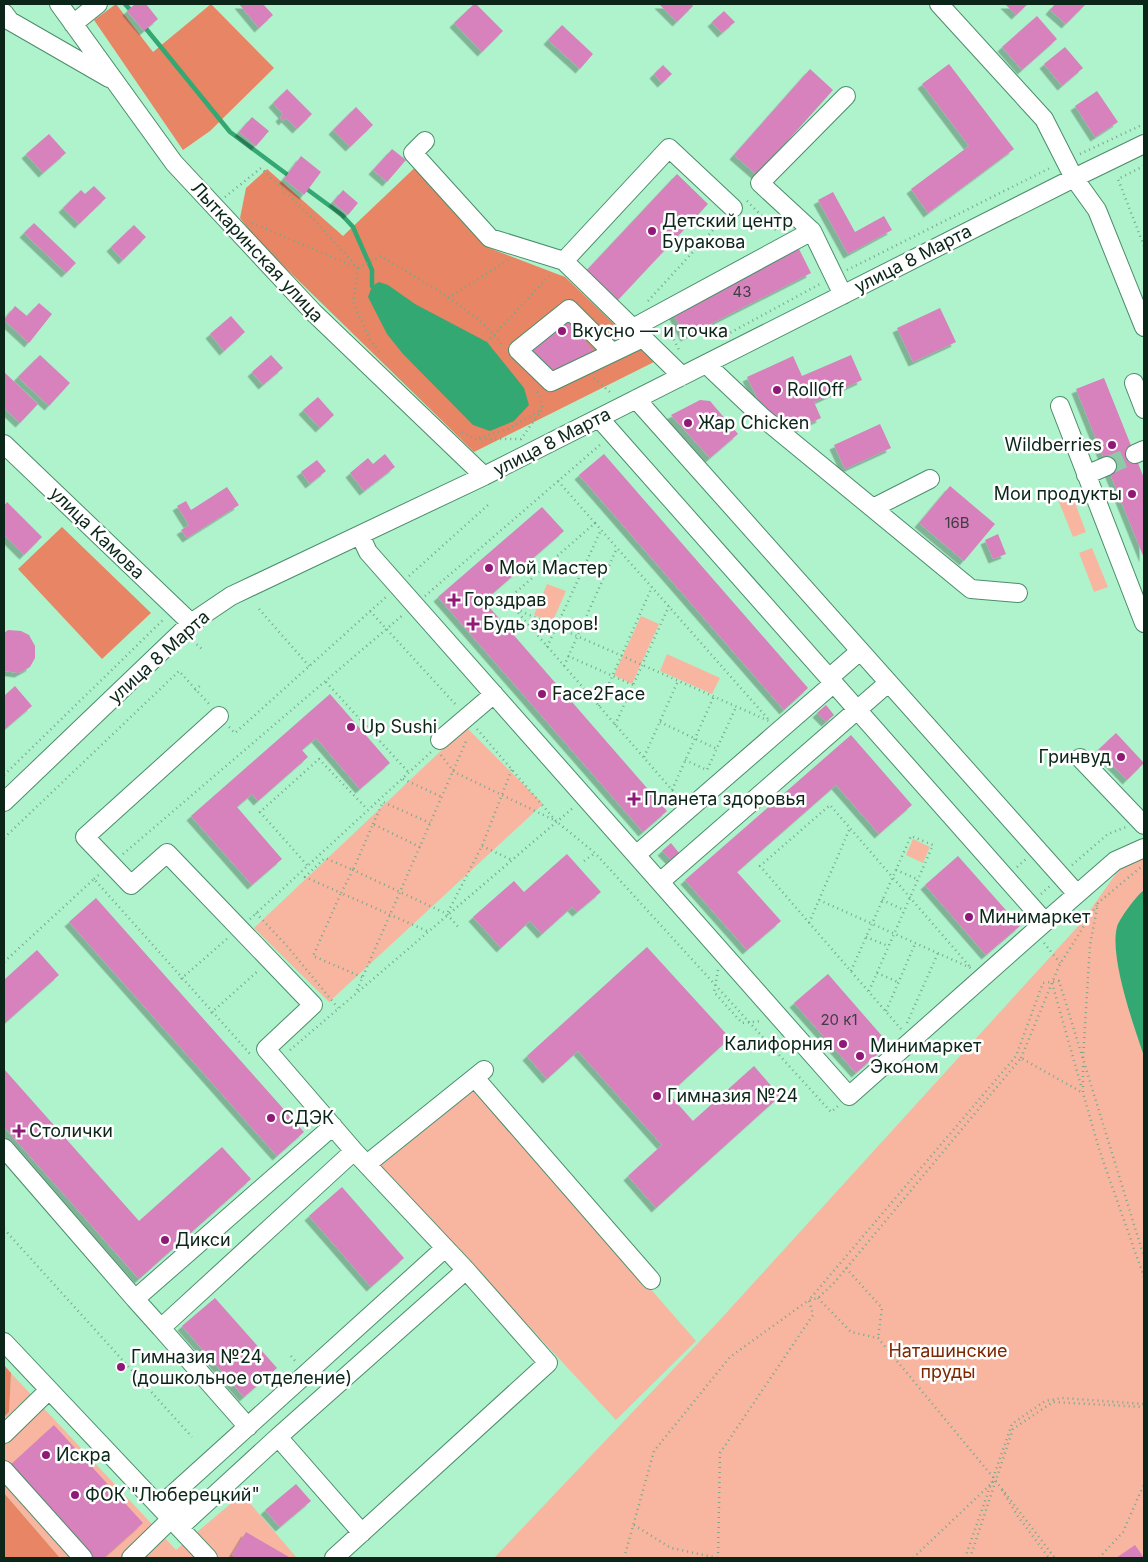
<svg xmlns="http://www.w3.org/2000/svg" width="1148" height="1562" font-family="Inter,sans-serif">
<style>
.green{fill:#f8b6a0}
.forest{fill:#e88564}
.water{fill:#34a873}
.lines{fill:none;stroke-linecap:round;stroke-linejoin:round}
.stream{stroke:#34a873;stroke-width:4.5}
.building{fill:#d781bd;filter:url(#shadow)}
.minor-tunnel{stroke:#8ecaa8;stroke-width:18;stroke-dasharray:18 9;stroke-linecap:butt}
.minor-casing{stroke:#4b8d6a;stroke-width:20}
.path{stroke:#74a98b;stroke-width:2.5;stroke-dasharray:1 4;stroke-linecap:butt}
.minor{stroke:#fff;stroke-width:18}
.poi-dot{fill:#901876;stroke:#fff;stroke-width:2}
.labels{text-anchor:middle;stroke-width:5;stroke-linejoin:round;paint-order:stroke}
.number-label{font-size:15px;fill:#3e3d42}
.poi-label{font-size:18px;fill:#0b2619;stroke:#fff;text-anchor:start}
.street-label{font-size:18px;fill:#0b2619;stroke:#fff}
.park-label{font-size:18px;fill:#7e2600;stroke:#fff}
</style>
<defs>
<filter id="shadow"><feDropShadow dx="-4.5" dy="4.5" stdDeviation="0" flood-color="#0004"/></filter>
</defs>
<rect width="100%" height="100%" fill="#aff3cc"/>
<!-- green -->
<path class="green" d="M1071 492 1086 532 1073 537 1057 497Z
M1092 548 1108 587 1094 592 1079 553Z
M547 584 566 591 552 623 534 615Z
M641 616 659 624 632 684 614 675Z
M667 654 720 678 712 694 660 671Z
M466 727 543 804 329 1002 254 928Z
M913 839 930 847 923 863 906 855Z
M1144 854V1558H494L718 1322 1081 923 1125 861Z
M475 1088 696 1341 616 1420 380 1166Z
M11 1373 176 1550 242 1494 297 1558H60L4 1493V1417L9 1412Z"/>
<!-- forest -->
<path class="forest" d="M116 4 153 52 211 4 274 68 210 131 183 150 94 20Z
M425 158 489 248 565 277 654 362 474 452 258 241 240 218 246 188 267 169 343 236Z
M62 527 151 613 102 659 18 569Z
M4 1365 11 1373 9 1412 4 1417Z
M4 1493 60 1558H4Z"/>
<!-- water -->
<path class="water" d="M379 282 388 285 415 304 487 342 524 388 529 405 514 421 490 431 473 425 403 354 387 334 368 297 372 286Z
M1144 890V1056C1134 1027 1109 956 1117 927 1119 919 1137 895 1144 890Z"/>
<g class="lines">
<!-- stream -->
<path class="stream" d="M125 4 133 13
M143 25 230 132 292 178
M304 187 342 215 353 227 372 270V286"/>
</g>
<!-- building -->
<path class="building" d="M135 4H146L158 19 144 31 127 11Z
M239 4H263L273 15 259 28Z
M474 4H476L503 31 482 52 454 23Z
M659 4H691L693 6 677 22Z
M1005 4H1028L1016 15Z
M1055 4H1086L1066 24 1050 10Z
M724 11 735 22 722 33 712 22Z
M1037 16 1057 39 1022 70 1002 47Z
M562 25 593 54 580 69 548 40Z
M1065 47 1083 68 1062 86 1044 64Z
M949 64 1014 149 928 213 911 189 969 146 922 84Z
M663 65 672 74 662 83 654 74Z
M810 69 833 90 757 175 734 155Z
M287 89 312 114 297 129 286 118 283 121 280 117 283 114 273 103Z
M1097 91 1118 122 1095 137 1075 106Z
M356 107 373 125 350 147 333 130Z
M252 117 269 131 256 146 239 132Z
M49 134 66 153 43 173 26 154Z
M392 149 406 160 387 182 373 170Z
M301 156 321 172 304 195 284 179Z
M677 174 708 204 618 300 587 270Z
M94 186 106 198 79 224 63 208 81 190 85 194Z
M343 190 358 203 348 215 333 202Z
M833 192 855 232 884 216 892 230 848 254 818 200Z
M34 223 76 263 66 273 24 233Z
M134 225 146 237 123 260 111 247Z
M798 247 811 273 685 337 672 311Z
M39 303 52 314 29 343 4 320 15 306 27 316Z
M940 308 956 342 913 362 897 328Z
M231 316 245 332 224 351 210 334Z
M565 317 594 351 549 373 526 346Z
M40 355 70 383 49 406 18 377Z
M271 355 283 368 263 385 252 372Z
M851 355 862 380 814 402 821 418 793 431 762 408 747 377 793 356 802 376Z
M4 372 38 404 20 423 4 408Z
M1104 378 1144 478V558L1076 389Z
M318 397 334 415 320 428 303 410Z
M700 400 710 401 738 434 710 458 671 415Z
M880 424 891 448 845 469 834 445Z
M385 454 395 467 364 491 350 473 368 458 373 464Z
M604 454 808 688 784 710 579 475Z
M317 460 326 471 310 484 301 472Z
M950 486 995 524 964 561 919 523Z
M227 487 239 505 187 538 181 530 189 525 177 506 186 501 191 510Z
M7 502 42 537 24 555 4 535V506Z
M542 507 564 531 484 601 667 811 643 832 438 597Z
M998 534 1006 554 993 559 985 540Z
M8 630 21 631 29 635 35 646V658L30 667 19 673 4 671V633Z
M15 686 32 706 4 730V696Z
M330 694 390 763 360 789 316 738 302 750 308 757 258 801 252 794 237 807 282 859 252 885 191 816Z
M826 705 834 715 826 722 817 713Z
M1116 733 1144 763 1127 780 1098 750Z
M851 735 912 805 879 834 836 785 737 872 781 921 747 950 685 880Z
M671 843 679 853 671 860 662 851Z
M567 854 601 892 577 912 572 907 542 934 530 921 501 948 473 917 514 881 524 892Z
M958 856 1020 926 986 955 925 885Z
M96 898 304 1132 277 1156 69 922Z
M647 947 730 1038 669 1094 693 1121 754 1066 780 1096 656 1208 628 1176 662 1145 578 1051 547 1079 527 1056Z
M37 950 59 975 4 1024V980Z
M828 974 889 1044 856 1073 794 1003Z
M4 1069 139 1221 222 1147 251 1179 139 1279 4 1127Z
M342 1187 404 1258 371 1287 309 1216Z
M215 1298 277 1368 244 1397 182 1326Z
M54 1425 143 1523 104 1558H90L7 1468Z
M296 1484 311 1501 280 1527 265 1510Z
M246 1532 289 1557 288 1558H237L232 1555Z
M1135 1545 1144 1558H1116Z"/>
<g class="lines">
<!-- minor-tunnel -->
<path class="minor-tunnel" d="M1107 466 1135 454"/>
<!-- minor casing -->
<g class="minor-casing">
<path id="minor" d="M59 4 174 163 313 312 484 476
M939 4 1044 119 1074 178 1097 210 1144 327
M4 13 10 21 109 78
M73 24 98 4
M425 141 413 153 490 238 564 261
M843 295 812 231 760 183 846 96
M633 328 812 231
M611 351 569 309 518 350 551 382 643 338
M706 364 762 417 971 589 1018 593
M682 376 564 261 669 148 733 208
M1134 383 1144 409
M636 399 1077 894
M1060 406 1144 623
M4 444 191 623
M1135 454 1144 450
M1086 475 1107 466
M873 508 930 479
M360 535 368 552 849 1096 1045 922 599 418
M829 678 860 651
M219 716 85 837 131 885 167 853 313 1005 266 1049 354 1151 466 1270 278 1437
M440 740 494 694
M1080 758 1144 825
M4 802 191 623 231 596 484 476 1074 178 1144 144
M636 855 834 683
M660 882 888 683
M1045 922 1115 861 1144 848
M475 1078 651 1280
M4 1148 135 1299
M367 1164 484 1070
M161 1328 135 1299 333 1126
M4 1342 208 1558
M248 1427 161 1328 354 1151
M4 1434 49 1390
M4 1470 83 1558
M190 1518 171 1496 445 1248
M181 1526 278 1437 362 1533
M131 1558 171 1519
M334 1558 548 1363 466 1270"/>
</g>
<!-- path -->
<path class="path" d="M1080 154 1144 124
M1144 166 1118 179 1144 246
M225 197 261 168 314 220 358 268
M747 201 778 232
M252 223 358 268 381 256C417 279 482 312 503 347
M358 268 353 302 370 340 381 354
M847 270 1052 167
M448 298 508 260
M648 301 724 218
M667 326 679 350
M726 335 820 284
M487 342 552 273
M594 378 611 393
M462 432 475 439H521L543 408 537 391
M479 438 508 429 539 411
M558 481 595 523 507 600 679 798
M595 523 770 721
M409 576 488 505
M425 596 601 444
M259 609 309 666
M516 609 769 721
M370 611 457 706
M193 641 203 650
M547 647 601 530
M568 656 633 685
M564 666 617 548
M326 682 409 773
M195 690 201 685
M599 706 652 587
M660 722 717 749
M615 725 669 606
M229 727 235 733 386 597
M477 729 556 821 595 853 831 1112 838 1106
M441 755 454 772 554 820
M644 757 678 681
M685 760 707 770 736 707
M4 775 164 619
M403 779 442 797
M672 790 714 696
M373 824 383 802 430 823
M4 838 179 671 209 704
M482 846 512 860
M420 847 373 824 353 870 325 858 305 877 341 893 353 870 447 914 459 928
M123 854 404 614
M584 861 595 853
M307 865 260 812 319 759 367 809
M1072 865 1108 834 1126 827
M1017 867 1026 859
M896 870 917 879
M94 879 100 874
M1041 894 1050 886
M819 900 971 968
M882 900 904 910
M448 912 482 846 512 769
M256 913 287 946 338 1008
M250 919 431 752
M809 923 850 828
M866 937 888 946
M1044 943 1060 963
M4 962 94 879 251 1055
M718 970 714 992 742 1023 762 1021
M851 971 911 836 933 845 869 991
M877 973 898 982
M362 977 313 956 341 893 427 931
M181 979 229 937
M1052 983 1082 1089
M357 990 467 739
M886 1011 915 944
M211 1013 259 970
M907 1023 938 953
M901 1029 760 866 830 805 971 968
M290 1050 574 807
M1021 1058 1059 966 1097 905
M1083 1058 1090 945 1098 903 1141 867
M1083 1066V1093L1100 1152 1144 1277
M4 1229 192 1437
M846 1268 882 1308 878 1338
M818 1298 851 1332 878 1338 992 1476 1055 1558
M291 1356 296 1362
M1002 1490 1017 1515 1049 1558
M634 1525 671 1548 718 1558
M624 1558 654 1451 730 1357 809 1300 818 1298 834 1283 1021 1058 1083 1093
M718 1558 720 1453 813 1315 809 1300 1016 1056 1043 983 1059 981 1144 1257
M913 1558 995 1480
M965 1558 1012 1424 1045 1401 1062 1398 1144 1404
M970 1558 1013 1429 1053 1402 1144 1407
M1099 1558 1123 1532 1144 1484"/>
<!-- minor -->
<use href="#minor" class="minor"/>
</g>
<!-- markers -->
<g class="poi-dot">
<circle cx="652" cy="231" r="5"/>
<circle cx="562" cy="331" r="5"/>
<circle cx="777" cy="390" r="5"/>
<circle cx="688" cy="423" r="5"/>
<circle cx="1112" cy="445" r="5"/>
<circle cx="1132" cy="494" r="5"/>
<circle cx="489" cy="568" r="5"/>
<path d="M451.5 592.5h5v5h5v5h-5v5h-5v-5h-5v-5h5z"/>
<path d="M470.5 616.5h5v5h5v5h-5v5h-5v-5h-5v-5h5z"/>
<circle cx="542" cy="694" r="5"/>
<circle cx="351" cy="727" r="5"/>
<circle cx="1121" cy="757" r="5"/>
<path d="M631.5 791.5h5v5h5v5h-5v5h-5v-5h-5v-5h5z"/>
<circle cx="969" cy="917" r="5"/>
<circle cx="843" cy="1044" r="5"/>
<circle cx="860" cy="1056" r="5"/>
<circle cx="657" cy="1096" r="5"/>
<circle cx="271" cy="1118" r="5"/>
<path d="M16.5 1123.5h5v5h5v5h-5v5h-5v-5h-5v-5h5z"/>
<circle cx="165" cy="1240" r="5"/>
<circle cx="121" cy="1367" r="5"/>
<circle cx="46" cy="1455" r="5"/>
<circle cx="75" cy="1495" r="5"/>
</g>
<g class="labels">
<!-- number labels -->
<g class="number-label">
<text x="742" y="297">43</text>
<text x="957" y="528">16В</text>
<text x="839" y="1025">20 к1</text>
</g>
<!-- poi labels -->
<g class="poi-label">
<text x="662" y="227">Детский центр<tspan x="662" dy="21">Буракова</tspan></text>
<text x="572" y="337">Вкусно — и точка</text>
<text x="787" y="396">RollOff</text>
<text x="698" y="429">Жар Chicken</text>
<text x="1102" y="451" text-anchor="end">Wildberries</text>
<text x="1122" y="500" text-anchor="end">Мои продукты</text>
<text x="499" y="574">Мой Мастер</text>
<text x="464" y="606">Горздрав</text>
<text x="483" y="630">Будь здоров!</text>
<text x="552" y="700">Face2Face</text>
<text x="361" y="733">Up Sushi</text>
<text x="1111" y="763" text-anchor="end">Гринвуд</text>
<text x="644" y="805">Планета здоровья</text>
<text x="979" y="923">Минимаркет</text>
<text x="833" y="1050" text-anchor="end">Калифорния</text>
<text x="870" y="1052">Минимаркет<tspan x="870" dy="21">Эконом</tspan></text>
<text x="667" y="1102">Гимназия №24</text>
<text x="281" y="1124">СДЭК</text>
<text x="29" y="1137">Столички</text>
<text x="175" y="1246">Дикси</text>
<text x="131" y="1363">Гимназия №24<tspan x="131" dy="21">(дошкольное отделение)</tspan></text>
<text x="56" y="1461">Искра</text>
<text x="85" y="1501">ФОК "Люберецкий"</text>
</g>
<!-- street labels -->
<g class="street-label">
<text transform="translate(257 252) rotate(47)" y="6">Лыткаринская улица</text>
<text transform="translate(913 259) rotate(-27)" y="6">улица 8 Марта</text>
<text transform="translate(552 442) rotate(-27)" y="6">улица 8 Марта</text>
<text transform="translate(97 533) rotate(44)" y="6">улица Камова</text>
<text transform="translate(159 657) rotate(-42)" y="6">улица 8 Марта</text>
</g>
<!-- park labels -->
<g class="park-label">
<text x="948" y="1357">Наташинские<tspan x="948" dy="21">пруды</tspan></text>
</g>
</g>
<!-- border -->
<rect width="1148" height="1562" fill="none" stroke="#0b2619" stroke-width="10"/>
</svg>
